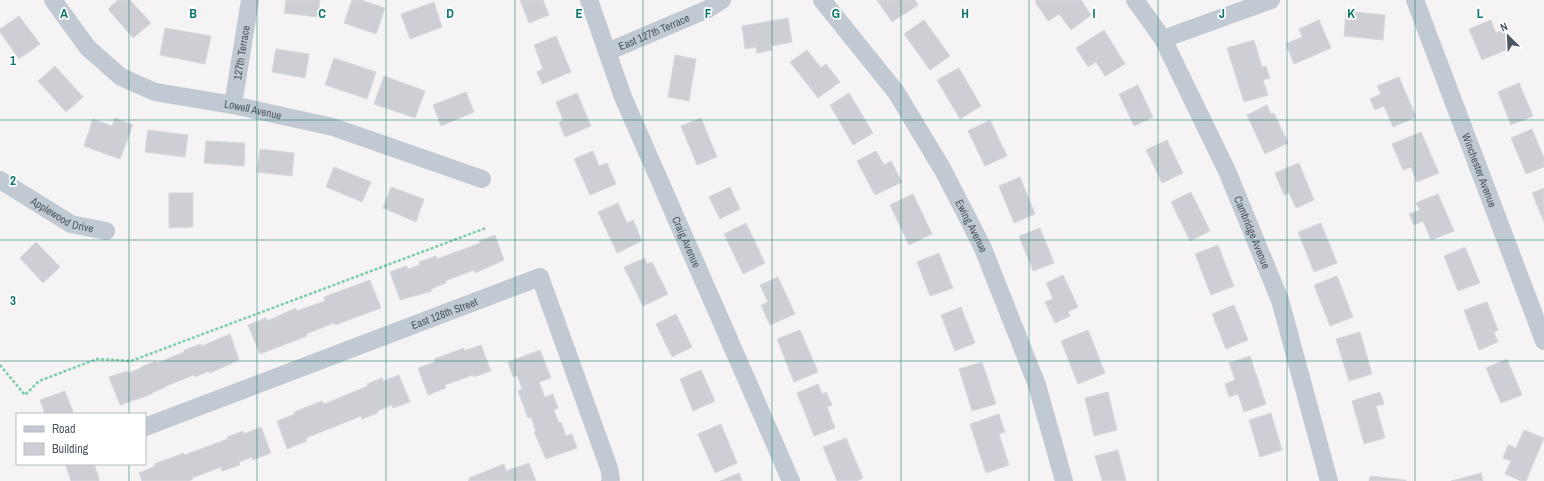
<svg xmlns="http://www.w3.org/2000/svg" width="1544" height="481" font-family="'Archivo Narrow',sans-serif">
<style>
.building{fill:#cdcfd5;stroke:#d7d9de}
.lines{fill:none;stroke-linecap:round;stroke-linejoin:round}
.path{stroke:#7ad0a6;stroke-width:2.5;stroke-dasharray:3 2;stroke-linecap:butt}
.minor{stroke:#c1cad2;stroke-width:18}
.grid{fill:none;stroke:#0f766e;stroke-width:1;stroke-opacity:0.55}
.labels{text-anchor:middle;stroke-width:3.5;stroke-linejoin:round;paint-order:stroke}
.street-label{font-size:11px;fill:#4a5661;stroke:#fff}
.grid-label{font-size:13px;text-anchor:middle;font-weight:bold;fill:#0f766e;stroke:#fff;stroke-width:3.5;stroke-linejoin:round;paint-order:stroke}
</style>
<rect width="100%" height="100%" fill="#f5f3f3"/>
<!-- building -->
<path class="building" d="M118 0H130L151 23 133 38 108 9Z
M286 0H320L318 17 284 13Z
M352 0H361L385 8 376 34 344 23Z
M520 0H543L549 15 529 23Z
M877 0H915L918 5 892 22Z
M1037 0H1081L1091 15 1071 30 1059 14 1048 21 1035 2Z
M434 2 442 27 410 39 401 14Z
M1346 11 1385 15 1383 40 1344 36Z
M19 16 40 44 19 59 0 32V29Z
M788 18 792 42 771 46 772 50 757 53 756 47 745 49 742 26Z
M924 20 950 56 930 70 904 34Z
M1319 20 1331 48 1294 64 1286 44 1302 37 1299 29Z
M1491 20 1496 33 1505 29 1513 47 1482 60 1469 29Z
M165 28 211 36 205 64 160 55Z
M1104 30 1125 64 1105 76 1096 62 1088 67 1076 48Z
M556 36 571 72 542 84 537 72 543 69 534 45Z
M1254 40 1262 67 1266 66 1270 78 1263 80 1268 95 1244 102 1227 48Z
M276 49 309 54 305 78 272 72Z
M807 50 821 68 826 64 840 82 818 98 790 62Z
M675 55 696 59 689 101 668 97Z
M334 58 376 72 367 99 325 85Z
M55 66 83 97 66 112 38 81Z
M959 68 981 106 960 119 937 80Z
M384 76 425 91 415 118 374 104Z
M1399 77 1416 117 1393 127 1384 106 1375 110 1370 99 1381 94 1377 86Z
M1519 83 1533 116 1511 125 1498 92Z
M1138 85 1153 117 1134 126 1119 94Z
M466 92 474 112 441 126 433 105Z
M577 93 591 126 565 137 559 123 563 120 556 102Z
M849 93 873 133 853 145 830 105Z
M1267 105 1271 114 1274 113 1288 143 1265 154 1247 115Z
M115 118 133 125 120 159 84 146 93 119 112 126Z
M701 118 717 157 697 165 681 126Z
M990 120 1007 156 985 166 968 131Z
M1532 129 1544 158V167L1526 174 1511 138Z
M148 130 188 135 185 157 145 152Z
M1421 132 1439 173 1417 182 1411 167 1403 170 1392 144Z
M1167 140 1183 173 1162 183 1146 150Z
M206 141 245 143 244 166 204 163Z
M260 149 294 153 292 176 257 172Z
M593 151 599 166 607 163 616 184 590 195 574 159Z
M876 151 884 165 891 161 902 182 875 195 857 161Z
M1299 163 1314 200 1296 208 1289 193 1284 195 1275 173Z
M334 167 371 182 362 202 326 187Z
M1020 177 1035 214 1014 223 999 186Z
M391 187 424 199 416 222 383 208Z
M730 187 740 209 720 219 709 197Z
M1544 188V222L1532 193Z
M1191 192 1210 231 1190 241 1171 202Z
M169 193H193V227L169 228Z
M913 194 932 234 909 245 890 205Z
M1438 194 1454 231 1431 240 1423 221 1414 225 1409 214 1420 210 1416 203Z
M618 203 627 223 633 220 642 241 617 253 598 212Z
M746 223 765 263 743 274 724 234Z
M1321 223 1337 263 1314 272 1298 232Z
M1040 228 1054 263 1033 271 1019 236Z
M495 235 504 260 475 273 474 270 445 281 446 283 431 289 432 291 400 300 390 272 406 266 408 269 420 265 419 262 436 256 437 259 480 243 479 241Z
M36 242 60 267 43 283 20 258Z
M1218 245 1234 286 1211 295 1195 254Z
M1465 247 1480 283 1458 291 1444 256Z
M939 253 953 288 930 296 917 262Z
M645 258 647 264 652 262 668 294 643 306 624 267Z
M1063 275 1078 307 1068 312 1070 316 1055 323 1045 302 1053 299 1046 283Z
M1337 276 1353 317 1330 326 1314 285Z
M778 277 795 314 770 325 761 305 768 302 760 285Z
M370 280 381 308 335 325 334 323 306 334 307 336 260 354 248 325 266 318 267 321 296 308 297 311 325 301 324 297Z
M1487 302 1498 330 1494 332 1498 342 1479 350 1464 310Z
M1234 305 1248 340 1226 349 1212 314Z
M961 307 975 343 955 351 941 315Z
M676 314 692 347 672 357 656 324Z
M800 330 818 372 794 382 777 339Z
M1088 330 1105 373 1078 384 1061 341Z
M1360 332 1372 374 1349 381 1336 339Z
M230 334 239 360 210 373 209 371 195 377 194 375 166 386V387L152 393V394L120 405 109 377 127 371 128 373 141 368V367L156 361 157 363 184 352V350L201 344 202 346Z
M481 345 491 371 474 377 473 375 445 385 446 388 428 395 418 368 435 362 434 359 464 348V351Z
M540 350 551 378 539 382 545 397 553 394 558 408 554 410 559 423 561 422 566 436 572 434 577 448 546 459 534 432 536 431 531 417 528 418 518 391 522 389 517 375 513 377 508 362Z
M1250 356 1266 404 1244 412 1238 394 1229 397 1225 384 1235 380 1229 363Z
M1507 359 1522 395 1501 403 1486 368Z
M982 362 996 404 972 411 959 369Z
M701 370 715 401 693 411 680 379Z
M399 375 410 402 393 408 392 405 377 411 378 413 362 419 361 416 306 438 307 441 287 449 277 421 295 414 294 412 322 401 324 404 368 386 367 384 382 378 383 381Z
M818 384 822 394 826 392 832 405 827 407 835 428 814 436 797 393Z
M65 391 74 414H45L40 400Z
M1108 392 1117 430 1094 436 1085 398Z
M1380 392 1384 404 1376 406 1385 438 1364 444 1352 401Z
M1271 413 1282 450 1260 457 1249 420Z
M999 414 1005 432 999 434 1009 465 986 473 970 424Z
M721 424 737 463 715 473 698 434Z
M261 427 271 453 253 460 252 457 239 462 240 465 222 471 221 467 192 478 193 479 189 481H142L139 473 155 466 154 464 184 453V455L228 439 227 437 243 431 244 434Z
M1524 430 1544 438 1526 481H1521L1505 474 1511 461 1503 458 1508 445 1516 448Z
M846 438 863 478 857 481H837L823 447Z
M1118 450 1126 481H1102L1095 456Z
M529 463 536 481H468L470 480 469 478 504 464 506 471Z
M65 464H94L99 478H98L99 481H71Z
M739 473 742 481H720Z
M1481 473 1483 481H1451Z
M1370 476 1406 480V481H1369Z"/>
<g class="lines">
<!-- path -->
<path class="path" d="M0 365 25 395 39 381 97 359 131 361 486 228"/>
<!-- minor -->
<g class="minor">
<path id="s1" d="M53 0 88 48 121 77 155 92 233 105 333 127 482 179"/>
<path id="s2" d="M589 0 623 97 791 481"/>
<path id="s3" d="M822 0 896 92 943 170 982 246 1037 385 1064 481"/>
<path id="s4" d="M1135 0 1163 39 1227 171 1280 300 1329 481"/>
<path id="s5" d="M1415 0 1544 341"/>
<path d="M1163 39 1271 0"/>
<path id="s6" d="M607 52 708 9 722 0"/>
<path id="s7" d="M233 105 250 0"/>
<path id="s8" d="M0 180 71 224 106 231"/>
<path id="s9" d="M145 427 540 277 609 468 611 479 610 481"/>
</g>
</g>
<!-- grid -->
<path class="grid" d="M129 0V414M257 0V481M386 0V481M515 0V481M643 0V481M772 0V481M901 0V481M1029 0V481M1158 0V481M1287 0V481M1415 0V481M0 120H1544M0 240H1544M0 361H1544M129 464V481"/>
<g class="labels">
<!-- street labels -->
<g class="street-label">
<text dy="4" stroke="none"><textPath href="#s6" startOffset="51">East 127th Terrace</textPath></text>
<text dy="4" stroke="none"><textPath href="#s7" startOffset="53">127th Terrace</textPath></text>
<text dy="4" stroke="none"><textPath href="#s1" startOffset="240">Lowell Avenue</textPath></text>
<text dy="4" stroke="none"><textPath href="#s5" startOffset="182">Winchester Avenue</textPath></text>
<text dy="4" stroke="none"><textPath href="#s8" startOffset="72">Applewood Drive</textPath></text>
<text dy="4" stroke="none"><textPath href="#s3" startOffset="272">Ewing Avenue</textPath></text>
<text dy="4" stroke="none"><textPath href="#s4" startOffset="261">Cambridge Avenue</textPath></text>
<text dy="4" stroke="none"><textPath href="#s2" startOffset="261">Craig Avenue</textPath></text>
<text dy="4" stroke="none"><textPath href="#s9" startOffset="320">East 128th Street</textPath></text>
</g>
</g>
<g class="grid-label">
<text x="64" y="18">A</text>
<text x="193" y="18">B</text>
<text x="322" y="18">C</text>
<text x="450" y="18">D</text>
<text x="579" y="18">E</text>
<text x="708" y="18">F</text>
<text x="836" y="18">G</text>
<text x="965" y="18">H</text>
<text x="1094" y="18">I</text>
<text x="1222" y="18">J</text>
<text x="1351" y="18">K</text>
<text x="1480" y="18">L</text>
<text x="13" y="65">1</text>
<text x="13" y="185">2</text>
<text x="13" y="305">3</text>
</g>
<!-- legend -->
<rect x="16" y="413" width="130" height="52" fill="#ffffff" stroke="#b7bbc0"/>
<rect x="24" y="426" width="20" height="6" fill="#c1cad2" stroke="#b7bbc0"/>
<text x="52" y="433" font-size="12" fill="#4a5661">Road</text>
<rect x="24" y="443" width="20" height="12" fill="#cdcfd5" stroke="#b7bbc0"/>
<text x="52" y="453" font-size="12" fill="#4a5661">Building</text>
<!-- north arrow -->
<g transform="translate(1508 36) rotate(336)" stroke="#ffffff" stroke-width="3" paint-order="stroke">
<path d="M0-3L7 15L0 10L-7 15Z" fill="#4a5661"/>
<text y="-6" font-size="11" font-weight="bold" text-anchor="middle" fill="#4a5661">N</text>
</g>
</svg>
